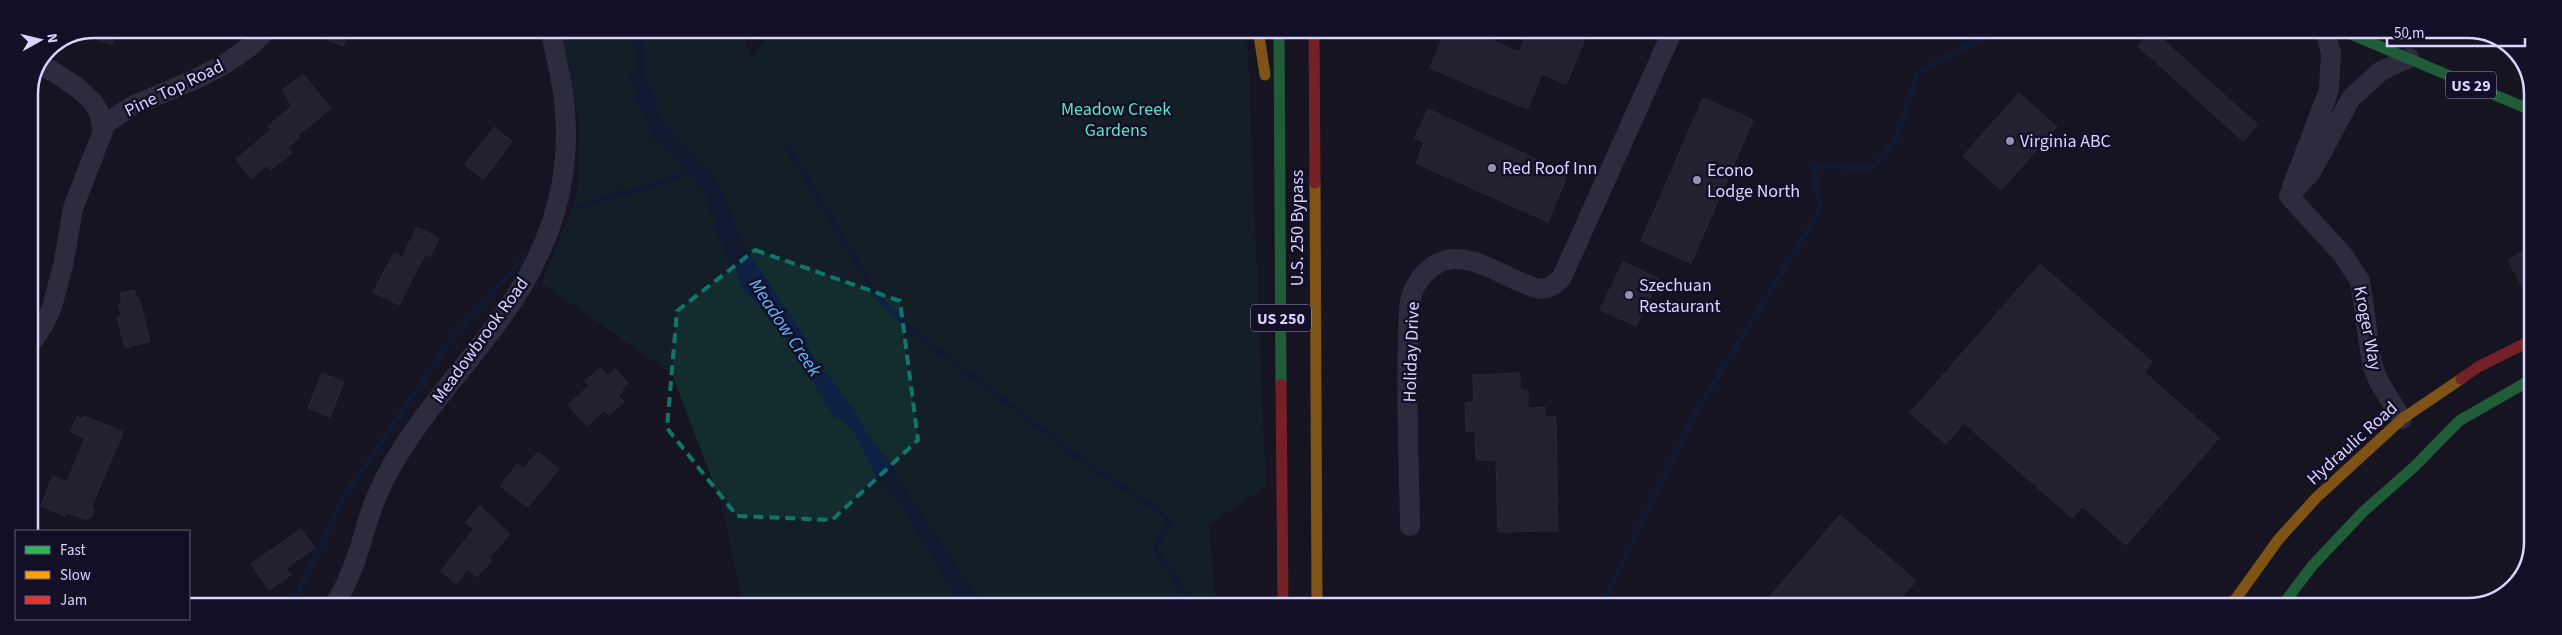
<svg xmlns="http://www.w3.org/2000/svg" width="2562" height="635" font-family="'Source Sans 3',sans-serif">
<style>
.green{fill:#132c2d}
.water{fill:#0d2144}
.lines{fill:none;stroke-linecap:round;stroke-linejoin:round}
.stream{stroke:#0d2144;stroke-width:5.5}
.building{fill:#343243;stroke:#433f54}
.street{stroke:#4a4962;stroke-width:20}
.fast{stroke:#30b455;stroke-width:11}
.slow{stroke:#ff9f0a;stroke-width:11}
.jam{stroke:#e5322d;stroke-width:11}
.marked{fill:none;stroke:#0f766e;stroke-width:4;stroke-dasharray:10 6;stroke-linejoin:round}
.poi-dot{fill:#9591b1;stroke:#130f26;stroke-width:2}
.labels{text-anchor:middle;stroke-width:5;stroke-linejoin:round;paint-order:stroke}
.shield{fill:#130f26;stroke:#9e99be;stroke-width:1}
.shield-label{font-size:16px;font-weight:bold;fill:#d9d4ff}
.street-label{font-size:18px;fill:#d9d4ff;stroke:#130f26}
.park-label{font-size:18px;fill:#5fe0c0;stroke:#130f26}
.poi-label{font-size:18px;fill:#d9d4ff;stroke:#130f26;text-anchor:start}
.water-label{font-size:19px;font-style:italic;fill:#62b6ff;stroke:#130f26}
.rim{fill:none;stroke:#d9d4ff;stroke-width:2.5}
</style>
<rect width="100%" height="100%" fill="#161421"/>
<!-- green -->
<path class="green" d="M560 29H741L752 58 771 29H1247L1266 486 1209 525 1216 606 743 605 721 503 672 374 542 283 577 195 579 119Z"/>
<!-- water -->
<path class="water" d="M629 29H639L647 76 660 116 669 131 714 176 729 206 741 241 799 328 813 355 852 407 871 439 890 463 907 492 975 592 995 605H963L958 602 901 507 876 477 853 431 842 420 833 415 788 340 772 319 744 291 735 269 725 253 705 192 656 140 639 110 630 77C640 62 632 45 629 29Z"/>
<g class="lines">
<!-- stream -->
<path class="stream" d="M788 148 879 299 914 332 1091 467 1158 510 1170 523 1159 535 1156 549 1193 606
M579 206 650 186 679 176 690 164
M292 605 343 498 452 338 525 257
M1601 606 1698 409 1820 210 1813 166 1873 168 1897 137 1918 73 1997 30"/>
</g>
<!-- building -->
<path class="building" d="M94 29H118L111 45 83 33Z
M303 29H349L343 46Z
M1446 29 1467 30 1519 52 1528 30H1589L1566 84 1542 74 1527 109 1430 68Z
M2152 30 2258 125 2243 141 2138 46Z
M303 74 331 108 297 136 299 138 287 148 292 152 271 170 267 165 251 178 236 159 271 130 268 126 292 106 282 90Z
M2019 93 2057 127 2001 190 1963 156Z
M1703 98 1753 120 1691 263 1641 241Z
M1428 109 1568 174 1548 222 1416 163 1424 142 1415 138Z
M494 127 512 141 484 179 465 165Z
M417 227 439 238 430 257 425 254 399 305 373 292 394 253 402 257Z
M2533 245V282L2523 288 2508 260Z
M1623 262 1659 279 1636 326 1600 310Z
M2040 264 2152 362 2144 372 2219 438 2126 545 2082 506 2072 518 1964 423 1946 444 1910 413Z
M134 290 137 299 139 298 150 341 125 348 117 317 122 316 118 304 122 303 120 293Z
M600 368 608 376 615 369 628 383 621 389 623 392 618 396 624 402 609 415 604 410 587 426 568 405 589 386 585 381Z
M322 373 344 382 330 417 308 408Z
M1520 373V390H1528V408L1545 407V417H1556L1558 531 1498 532 1496 460H1476L1475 431H1466L1465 403 1474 402 1473 375Z
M84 416 123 432 92 505 94 511 92 517 86 519 67 513 65 516 41 506 53 476 67 482 85 438 71 432 77 417 83 419Z
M538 452 559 469 528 507 500 486 517 464 523 469Z
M480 506 510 534 489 558 492 560 477 577 468 569 456 584 441 571 474 529 465 523Z
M1840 515 1916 581 1895 606H1762Z
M301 529 315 548 286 568 291 575 269 590 251 564Z"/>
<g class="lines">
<!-- street -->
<path class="street" d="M102 126 132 106 196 79 225 64 252 45 267 29
M2292 187 2329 90 2331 53 2325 30
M2289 196 2343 255 2360 281 2372 364 2379 382 2402 419
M2289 196 2311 172 2351 98 2381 71 2409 58
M29 346 43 326 52 307 64 261 73 208 103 131 99 112 93 102 77 87 41 64
M1410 526C1409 464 1406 402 1408 339 1409 323 1407 302 1415 287 1448 230 1496 276 1536 288 1546 291 1556 285 1562 277L1673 30
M334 605C353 576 360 546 370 514 377 492 389 469 402 449 428 407 463 369 493 329 546 259 574 188 564 100 561 76 555 52 550 29"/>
<!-- fast -->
<path class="fast" d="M1279 29 1281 384
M2341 30 2533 111
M2282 606 2312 566 2364 511 2415 466 2459 421 2532 379"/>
<!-- slow -->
<path class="slow" d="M1258 29 1265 75
M1315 183 1317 606
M2225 606 2235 600 2278 540 2316 498 2402 419 2461 379"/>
<!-- jam -->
<path class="jam" d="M1314 29 1315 183
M2461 379 2478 367 2532 340
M1281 384 1283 606"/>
</g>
<!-- marked area -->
<path d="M0 0H2562V635H0ZM755 250 900 301 918 440 832 520 737 516 667 428 677 311Z" fill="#161421" fill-opacity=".55" fill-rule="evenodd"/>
<path class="marked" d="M755 250 900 301 918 440 832 520 737 516 667 428 677 311Z"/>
<!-- markers -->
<g class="poi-dot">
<circle cx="2010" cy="141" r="5"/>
<circle cx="1492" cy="168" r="5"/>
<circle cx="1697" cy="180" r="5"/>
<circle cx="1629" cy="295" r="5"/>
</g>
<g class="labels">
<!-- shield labels -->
<g class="shield">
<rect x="2446" y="71.5" width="50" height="27" rx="4"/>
<rect x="1251" y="304.5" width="60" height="27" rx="4"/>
</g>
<g class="shield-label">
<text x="2471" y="91">US 29</text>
<text x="1281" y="324">US 250</text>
</g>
<!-- street labels -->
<g class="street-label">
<text transform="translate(174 88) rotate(-26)" y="6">Pine Top Road</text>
<text transform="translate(1297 228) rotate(-90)" y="6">U.S. 250 Bypass</text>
<text transform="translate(2368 328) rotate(79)" y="6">Kroger Way</text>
<text transform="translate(480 340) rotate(-54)" y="6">Meadowbrook Road</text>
<text transform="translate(1411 352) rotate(-88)" y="6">Holiday Drive</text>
<text transform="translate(2352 443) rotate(-42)" y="6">Hydraulic Road</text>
</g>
<!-- park labels -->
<g class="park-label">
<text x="1116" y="115">Meadow Creek<tspan x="1116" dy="21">Gardens</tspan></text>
</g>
<!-- poi labels -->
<g class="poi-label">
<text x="2020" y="147">Virginia ABC</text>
<text x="1502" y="174">Red Roof Inn</text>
<text x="1707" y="176">Econo<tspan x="1707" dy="21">Lodge North</tspan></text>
<text x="1639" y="291">Szechuan<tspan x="1639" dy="21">Restaurant</tspan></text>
</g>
<!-- water labels -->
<g class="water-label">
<text transform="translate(786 327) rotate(56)" y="7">Meadow Creek</text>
</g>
</g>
<!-- crop -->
<path d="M0 0H2562V635H0ZM94 38H2468A56 56 0 0 1 2524 94V542A56 56 0 0 1 2468 598H94A56 56 0 0 1 38 542V94A56 56 0 0 1 94 38Z" fill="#130f26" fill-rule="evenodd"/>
<path class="rim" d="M94 38H2468A56 56 0 0 1 2524 94V542A56 56 0 0 1 2468 598H94A56 56 0 0 1 38 542V94A56 56 0 0 1 94 38Z"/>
<!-- legend -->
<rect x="15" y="530" width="175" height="90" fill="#130f26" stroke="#625e7d"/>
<rect x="25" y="546" width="25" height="8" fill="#30b455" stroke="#625e7d"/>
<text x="60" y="555" font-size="15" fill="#d9d4ff">Fast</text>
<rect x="25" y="571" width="25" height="8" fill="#ff9f0a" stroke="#625e7d"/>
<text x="60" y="580" font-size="15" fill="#d9d4ff">Slow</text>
<rect x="25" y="596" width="25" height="8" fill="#e5322d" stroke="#625e7d"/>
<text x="60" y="605" font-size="15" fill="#d9d4ff">Jam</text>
<!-- north arrow -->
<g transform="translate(40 40) rotate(82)" stroke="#130f26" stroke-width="4" paint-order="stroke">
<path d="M0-4L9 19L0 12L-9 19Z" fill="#d9d4ff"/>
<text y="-8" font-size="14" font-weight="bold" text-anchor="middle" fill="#d9d4ff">N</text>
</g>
<!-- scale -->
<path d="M2387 38v8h138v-8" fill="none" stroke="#d9d4ff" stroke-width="2.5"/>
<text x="2394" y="38" font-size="15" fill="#d9d4ff" stroke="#130f26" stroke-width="4" paint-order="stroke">50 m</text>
</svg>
